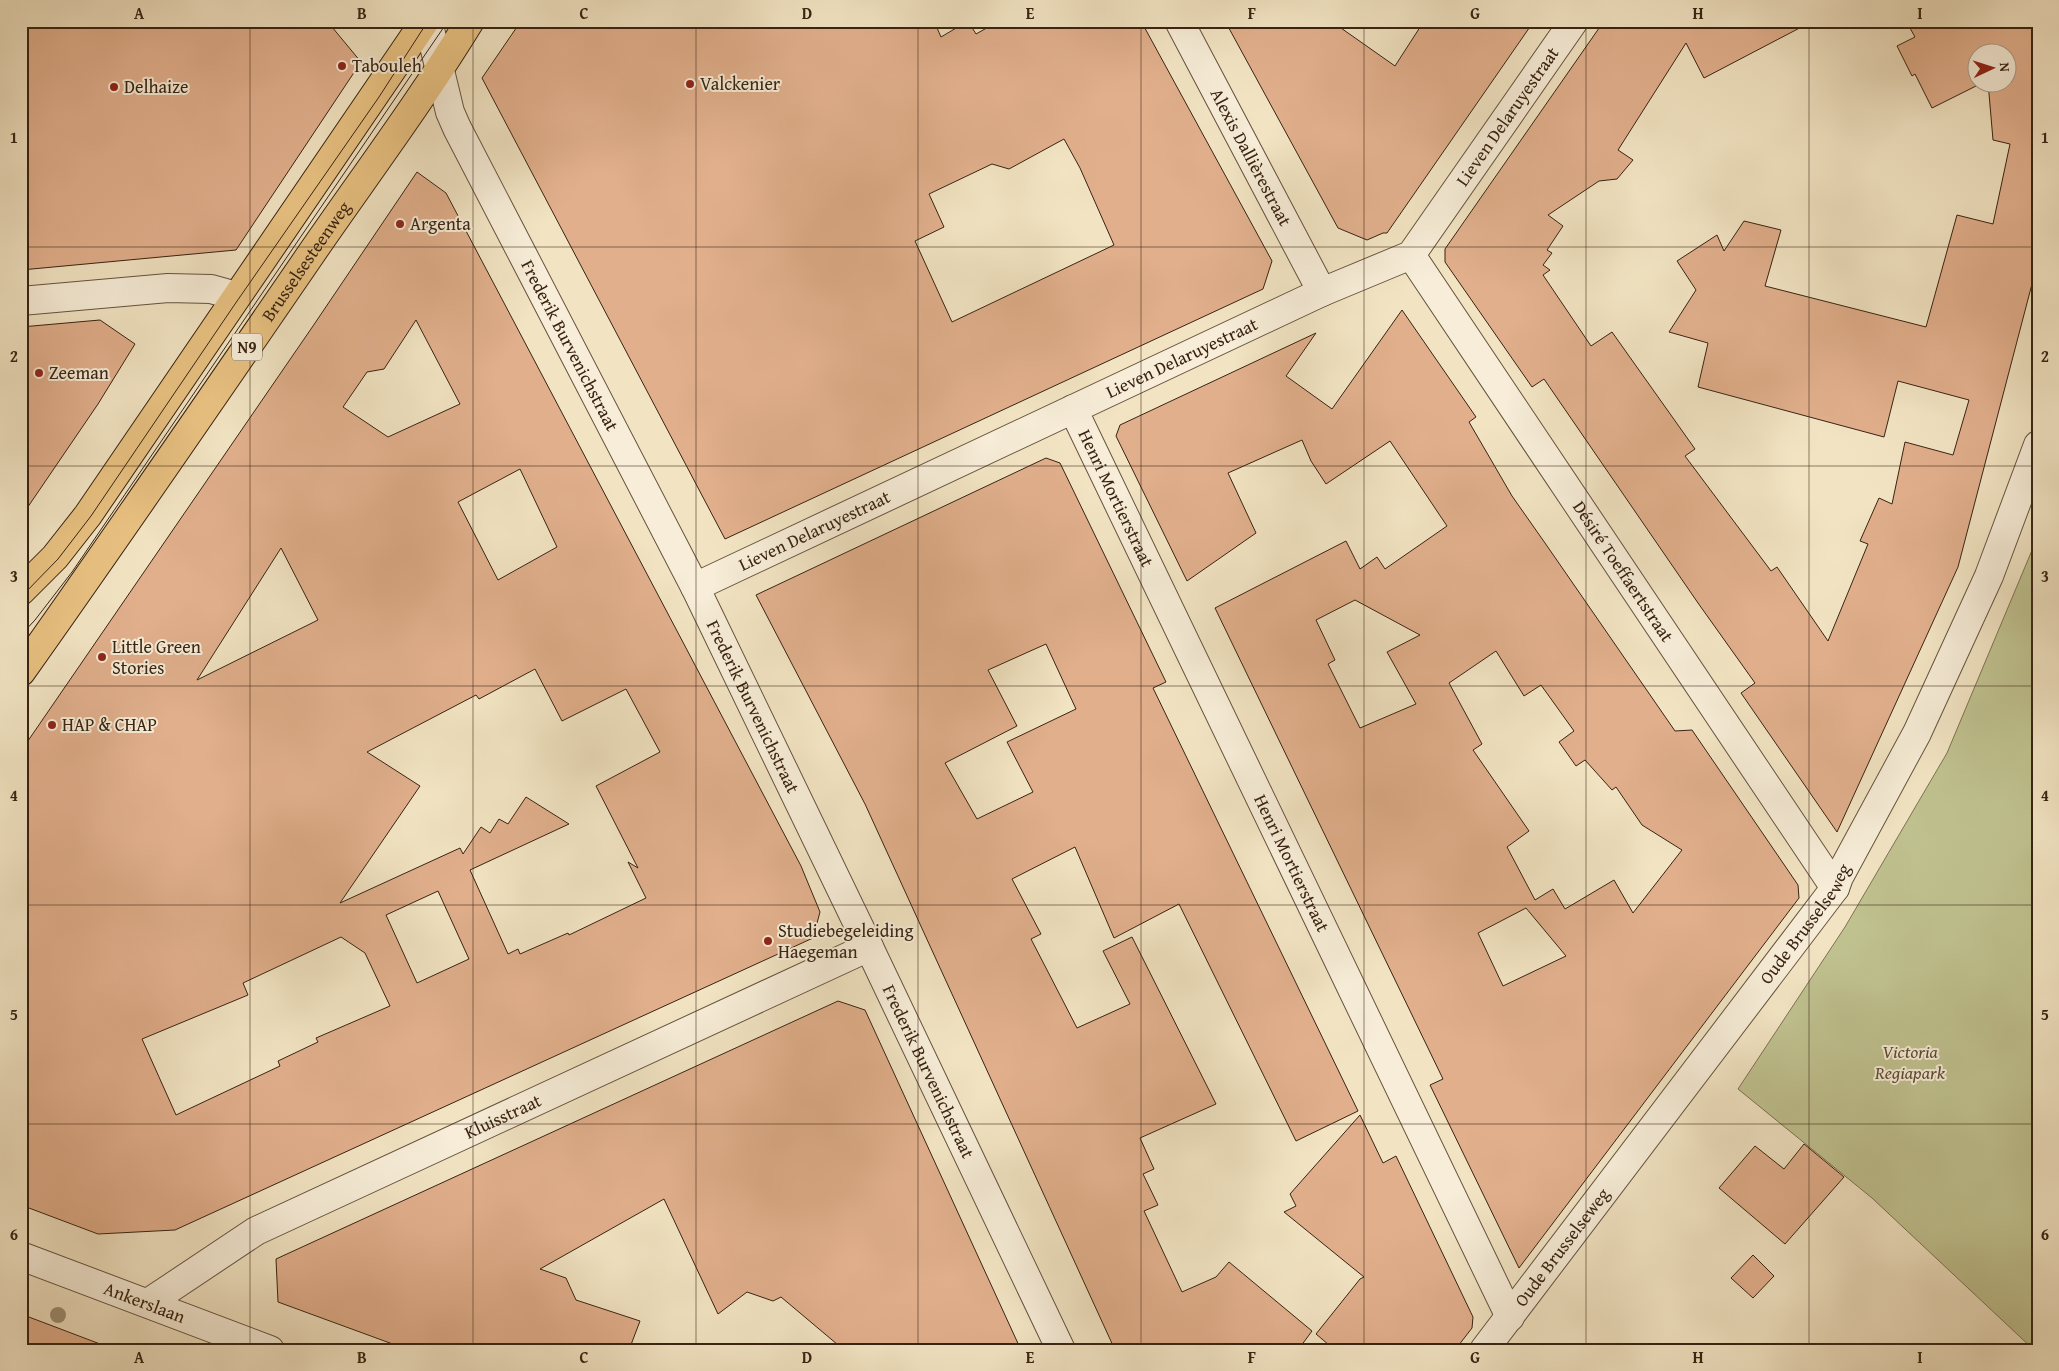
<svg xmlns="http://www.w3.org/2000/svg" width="2059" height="1371" font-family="'Gentium Book Plus',serif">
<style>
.green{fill:#c0c290;stroke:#7c7251}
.building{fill:#e1af8c;stroke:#382312;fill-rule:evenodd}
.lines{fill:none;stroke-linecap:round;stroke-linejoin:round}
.minor-casing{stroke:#66533e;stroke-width:30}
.primary-casing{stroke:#382312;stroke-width:30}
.minor{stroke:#f7edd8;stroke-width:28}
.primary{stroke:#e9c282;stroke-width:28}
.tram{stroke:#382312;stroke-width:1}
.tree{fill:#9e9073}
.grid{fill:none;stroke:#382312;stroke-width:1;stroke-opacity:0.55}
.poi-dot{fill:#8f2418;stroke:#f7edd8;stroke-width:2}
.labels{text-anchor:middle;stroke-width:4;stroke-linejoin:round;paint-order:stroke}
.shield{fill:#f7edd8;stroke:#71604d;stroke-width:1}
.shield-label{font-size:16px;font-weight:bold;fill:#382312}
.poi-label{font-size:18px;fill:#382312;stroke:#f7edd8;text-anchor:start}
.street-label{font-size:18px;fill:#382312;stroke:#f7edd8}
.park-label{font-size:18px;font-style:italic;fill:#5a4b32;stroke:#f7edd8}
.neatline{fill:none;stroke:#382312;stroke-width:2}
.grid-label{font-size:16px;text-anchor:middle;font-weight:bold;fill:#382312}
</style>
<rect width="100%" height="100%" fill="#f2e4c3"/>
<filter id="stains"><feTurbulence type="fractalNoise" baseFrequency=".004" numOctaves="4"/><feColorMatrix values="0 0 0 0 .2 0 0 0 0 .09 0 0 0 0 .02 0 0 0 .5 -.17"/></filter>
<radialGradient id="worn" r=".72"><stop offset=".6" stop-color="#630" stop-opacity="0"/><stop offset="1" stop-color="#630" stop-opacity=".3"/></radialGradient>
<!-- green -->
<path class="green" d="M2038 536V1350H2034L1872 1198 1738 1089 1845 927 1947 753Z"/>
<!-- building -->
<path class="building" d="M21 21H327L361 62 236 250 21 270Z
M521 21H934L941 37 968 21 976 34 999 21H1141L1272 261 1263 289 725 539 482 78ZM1064 139 1080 168 1114 245 952 322 915 241 944 227 929 194 992 164 1009 169Z
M1225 21H1331L1395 66 1424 21H1534L1387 233H1383L1367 240 1338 228Z
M1604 21H1813L1704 78 1686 43 1618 150 1633 160 1617 179 1599 181 1548 215 1563 226 1547 250 1552 253 1543 265 1550 270 1543 275 1591 346 1612 332 1695 449 1685 456 1771 571 1777 567 1828 641 1868 544 1860 541 1879 498 1892 504 1905 442 1953 455 1969 400 1898 381 1884 437 1698 387 1708 343 1669 332 1696 290 1677 261 1717 235 1724 251 1744 221 1781 230 1765 286 1926 327 1957 215 1993 224 2010 144 1993 140 1988 82H2006V52H1976V82H1984L1932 108 1915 74 1912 76 1897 46 1915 37 1906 21H2038V261L1958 567 1837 832 1741 693 1755 683 1698 603 1544 379 1532 387 1445 262V249Z
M417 172 446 193 801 866 820 912 813 938 175 1230 98 1234 21 1205V751L313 326ZM416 320 460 404 388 437 343 407 367 372 384 369ZM520 469 557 547 498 580 458 502ZM281 548 318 620 197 680ZM535 669 562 721 626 689 660 752 596 786 638 868 628 862 646 898 569 935 568 933 520 954 518 949 508 954 470 870 569 824 526 797 508 824 499 819 490 833 481 827 463 854 460 848 340 903 420 786 367 752 476 695 479 699ZM438 891 469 959 417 983 386 915ZM341 937 365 953 390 1006 316 1038 318 1042 278 1061 280 1066 176 1115 142 1039 248 995 243 983Z
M1402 310 1476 417 1469 422 1512 496 1545 543 1675 731 1692 730 1798 885 1799 898 1519 1268 1430 1085 1443 1079 1215 608 1346 541 1360 569 1377 557 1385 569 1447 526 1390 441 1326 484 1311 461 1302 440 1228 473 1256 533 1187 581 1116 436 1120 425 1316 333 1286 376 1332 409ZM1355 600 1420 635 1387 652 1416 704 1360 728 1328 664 1335 660 1316 620ZM1496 651 1524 696 1541 685 1574 731 1559 742 1576 766 1585 760 1612 790 1616 787 1642 825 1682 850 1633 913 1614 880 1565 909 1553 889 1535 900 1507 847 1529 831 1473 750 1482 744 1449 683ZM1526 908 1566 956 1503 986 1478 933Z
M100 320 135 344 98 404 21 517V327Z
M1046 458 1060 463 1166 682 1153 688 1358 1111 1296 1141 1179 904 1114 938 1075 847 1012 879 1041 934 1031 939 1077 1028 1130 1004 1103 951 1132 937 1216 1104 1140 1138 1154 1169 1143 1174 1158 1205 1144 1211 1182 1292 1216 1277 1229 1262 1312 1331 1298 1350H1115L865 804 756 595ZM1046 644 1076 709 1007 742 1033 792 977 819 945 763 1017 726 988 670Z
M838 1001 865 1010 1021 1350H844L781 1297 773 1301 747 1292 718 1314 664 1199 540 1269 566 1278 576 1300 640 1321 629 1350H409L278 1302 276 1259Z
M1360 1115 1383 1163 1396 1156 1473 1317 1472 1328 1455 1350H1335L1316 1334 1360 1279 1364 1277 1284 1212 1296 1206 1290 1194Z
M1804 1144 1844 1177 1785 1244 1719 1188 1755 1146 1784 1169Z
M1753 1255 1774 1276 1753 1298 1731 1278Z
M21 1314 108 1347V1350H21Z"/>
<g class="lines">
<!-- minor casing -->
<g class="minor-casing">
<g id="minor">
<path id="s1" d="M428 21 450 112 457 128 695 587 869 947 1061 1350"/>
<path id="s2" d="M1179 21 1322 292"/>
<path id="s3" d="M1411 255 1835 888"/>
<path d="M21 301 168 288 211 289 236 296"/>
<path id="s4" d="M1073 409 1510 1317"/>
<path id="s5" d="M695 587 1322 292 1411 255 1574 21"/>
<path id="s6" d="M21 1256 270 1350"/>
<path id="s7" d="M148 1303 256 1231 869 947"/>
<path id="s8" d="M1484 1350 1835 888 1839 877 1917 733 1989 576 2038 445"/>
</g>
</g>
<!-- primary casing -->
<g class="primary-casing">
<g id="primary">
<path d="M21 591 55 557 88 515 425 21"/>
<path id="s9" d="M21 672C119 534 215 394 311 254 364 177 421 101 470 21"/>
</g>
</g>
<!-- minor -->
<use href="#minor" class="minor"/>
<!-- primary -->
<use href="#primary" class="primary"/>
<!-- tram -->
<path class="tram" d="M21 597 58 559 91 516 235 304 379 97 428 21
M21 635 35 620 72 572 448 21"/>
</g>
<!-- trees -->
<circle class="tree" cx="58" cy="1315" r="8"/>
<!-- grid -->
<path class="grid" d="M250 21V1350M473 21V1350M696 21V1350M918 21V1350M1141 21V1350M1364 21V1350M1586 21V1350M1809 21V1350M21 247H2038M21 466H2038M21 686H2038M21 905H2038M21 1124H2038"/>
<!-- markers -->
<g class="poi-dot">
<circle cx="342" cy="66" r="5"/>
<circle cx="690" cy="84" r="5"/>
<circle cx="114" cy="87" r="5"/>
<circle cx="400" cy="224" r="5"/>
<circle cx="39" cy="373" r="5"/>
<circle cx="102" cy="657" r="5"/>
<circle cx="52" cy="725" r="5"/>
<circle cx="768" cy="941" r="5"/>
</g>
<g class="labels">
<!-- shield labels -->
<rect class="shield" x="232" y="333.5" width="30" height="27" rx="4"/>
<g class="shield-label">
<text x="247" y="353">N9</text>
</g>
<!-- poi labels -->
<g class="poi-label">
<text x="352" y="72">Tabouleh</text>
<text x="700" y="90">Valckenier</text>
<text x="124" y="93">Delhaize</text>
<text x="410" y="230">Argenta</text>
<text x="49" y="379">Zeeman</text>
<text x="112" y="653">Little Green<tspan x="112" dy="21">Stories</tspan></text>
<text x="62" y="731">HAP &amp; CHAP</text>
<text x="778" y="937">Studiebegeleiding<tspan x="778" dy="21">Haegeman</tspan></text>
</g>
<!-- street labels -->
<g class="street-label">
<text dy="6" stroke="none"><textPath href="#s5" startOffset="958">Lieven Delaruyestraat</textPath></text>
<text dy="6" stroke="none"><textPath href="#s2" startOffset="154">Alexis Dallièrestraat</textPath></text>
<text dy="6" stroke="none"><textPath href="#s9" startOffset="500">Brusselsesteenweg</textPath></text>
<text dy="6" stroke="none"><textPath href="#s1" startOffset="356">Frederik Burvenichstraat</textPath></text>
<text dy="6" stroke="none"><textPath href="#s5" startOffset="538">Lieven Delaruyestraat</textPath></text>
<text dy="6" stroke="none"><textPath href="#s4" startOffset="99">Henri Mortierstraat</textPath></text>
<text dy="6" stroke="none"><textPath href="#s5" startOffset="132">Lieven Delaruyestraat</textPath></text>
<text dy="6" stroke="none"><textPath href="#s3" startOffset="381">Désiré Toeffaertstraat</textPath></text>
<text dy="6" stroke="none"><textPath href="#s1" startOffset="761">Frederik Burvenichstraat</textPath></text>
<text dy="6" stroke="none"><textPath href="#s4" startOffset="504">Henri Mortierstraat</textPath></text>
<text dy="6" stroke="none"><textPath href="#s8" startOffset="534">Oude Brusselseweg</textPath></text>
<text dy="6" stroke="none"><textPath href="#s1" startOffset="1166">Frederik Burvenichstraat</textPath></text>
<text dy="6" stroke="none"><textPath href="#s7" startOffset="402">Kluisstraat</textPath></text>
<text dy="6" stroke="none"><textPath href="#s8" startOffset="129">Oude Brusselseweg</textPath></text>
<text dy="6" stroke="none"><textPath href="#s6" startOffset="132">Ankerslaan</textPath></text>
</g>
<!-- park labels -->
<g class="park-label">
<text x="1910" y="1058">Victoria<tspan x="1910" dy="21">Regiapark</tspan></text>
</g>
</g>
<!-- margin -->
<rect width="2059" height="1371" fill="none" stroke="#f2e4c3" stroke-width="55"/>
<!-- north arrow -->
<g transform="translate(1992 68) rotate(86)"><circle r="24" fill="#f7edd8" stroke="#ab9c89"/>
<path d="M0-4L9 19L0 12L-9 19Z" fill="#8f2418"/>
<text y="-8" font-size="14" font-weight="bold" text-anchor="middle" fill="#382312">N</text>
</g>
<rect x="28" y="28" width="2004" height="1316" class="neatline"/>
<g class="grid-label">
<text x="139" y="19">A</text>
<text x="362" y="19">B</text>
<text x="584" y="19">C</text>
<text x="807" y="19">D</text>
<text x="1030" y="19">E</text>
<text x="1252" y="19">F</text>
<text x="1475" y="19">G</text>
<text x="1698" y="19">H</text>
<text x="1920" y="19">I</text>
<text x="14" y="143">1</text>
<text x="2045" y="143">1</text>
<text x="14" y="362">2</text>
<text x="2045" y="362">2</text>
<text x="14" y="582">3</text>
<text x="2045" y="582">3</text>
<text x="14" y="801">4</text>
<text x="2045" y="801">4</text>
<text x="14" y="1020">5</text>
<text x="2045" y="1020">5</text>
<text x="14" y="1240">6</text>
<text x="2045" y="1240">6</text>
<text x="139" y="1363">A</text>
<text x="362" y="1363">B</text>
<text x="584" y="1363">C</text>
<text x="807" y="1363">D</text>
<text x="1030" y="1363">E</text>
<text x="1252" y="1363">F</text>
<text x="1475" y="1363">G</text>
<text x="1698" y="1363">H</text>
<text x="1920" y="1363">I</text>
</g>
<rect width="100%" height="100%" filter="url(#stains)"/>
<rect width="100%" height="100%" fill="url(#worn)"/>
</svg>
